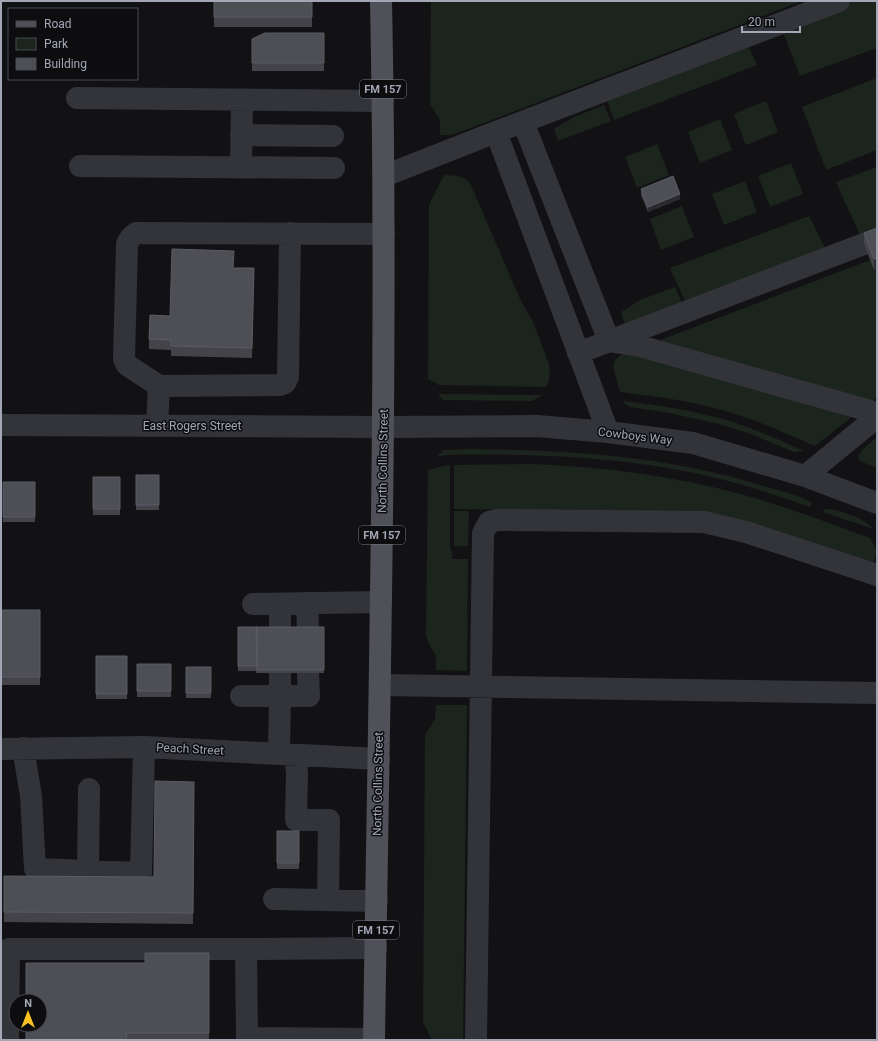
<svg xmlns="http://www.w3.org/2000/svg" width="878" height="1041" font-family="Roboto,sans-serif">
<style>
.green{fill:#1c241e}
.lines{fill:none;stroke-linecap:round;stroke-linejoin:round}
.minor{stroke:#333439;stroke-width:22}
.major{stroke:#4f5058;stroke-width:22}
.wall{fill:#434349}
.shaded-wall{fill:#2b2b2f}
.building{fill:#4e4e55;stroke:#5b5c64}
.labels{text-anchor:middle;stroke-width:3;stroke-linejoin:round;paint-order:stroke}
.shield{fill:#0d0d0f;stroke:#767983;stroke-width:1}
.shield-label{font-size:11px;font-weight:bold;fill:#a3a7b5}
.street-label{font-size:12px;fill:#a3a7b5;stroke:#0d0d0f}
</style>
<rect width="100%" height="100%" fill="#121214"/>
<!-- green -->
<path class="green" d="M431 1H802L458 133 450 135H440V120L430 104Z
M855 1H877V48L800 76 782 30Z
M745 39 757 65 614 120 604 92Z
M877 78V150L826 170 802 107Z
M766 101 778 132 746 145 734 114Z
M604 105 611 121 558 141 554 129 574 117Z
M720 119 732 150 700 163 688 132Z
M657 144 669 175 637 188 625 157Z
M791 163 803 194 770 207 758 176Z
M877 167V231L861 237 836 182Z
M444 175C454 176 463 175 470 183L521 301 533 322 549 364 550 375 548 384 545 387 439 385 428 379 429 205Z
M745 181 757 212 724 225 712 194Z
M682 206 694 237 661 250 650 219Z
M809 216 827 252 686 303 670 268Z
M870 260 877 269V397L815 446C789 435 764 423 738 415 700 402 660 397 620 392L613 366 615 360 621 355Z
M675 287 682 303 625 325 621 312 640 300Z
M438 394 543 395 532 401 443 400Z
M622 401C659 405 697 411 733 422 757 430 780 440 804 451L794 452 748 433 715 423 669 413 630 407 625 404Z
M877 437V468L860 461 858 457 861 451Z
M470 449C571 450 670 456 767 487 780 491 801 495 812 503L810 507C784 498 758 489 732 482 639 457 541 453 446 455L437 457 443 450Z
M533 464C605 467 675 476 744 495 787 507 829 523 870 538 877 550 878 551 873 564L731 517 712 513 454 509V465Z
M450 465V550L452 551V559H468L467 671 436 670V656L428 642 426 634 428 470 439 467Z
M824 509C838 509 865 518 873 529L823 512Z
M454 511H469L468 546H454Z
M436 705H467L463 1040H432L423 1022 425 735 435 719Z"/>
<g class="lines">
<!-- minor -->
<path class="minor" d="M77 98 383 101
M523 122 609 341 636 345 877 413
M496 132 608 432
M241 135 333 136
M80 166 334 168
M241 167 242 100
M384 176 496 132 839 1
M578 353 877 239
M159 386 280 385 285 383 288 377 290 233
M1 425 383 427 537 426 608 432 693 443 805 476 877 503
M157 426 159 386 127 365 124 359 127 244 131 237 136 233 384 234
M805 476 877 417
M307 603 308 630
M253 604 381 602
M280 604V630
M280 673V696H309L308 673
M380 685 877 693
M241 696H280L279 754
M23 748 31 796 35 869 141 873 144 747
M1 749 144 747 379 759
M295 755 297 773 296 820H329L328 900
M88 870 89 789
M274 899 377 901
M247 1038 246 949 376 948
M8 1040 9 949H246
M247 1040V1038L374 1039
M476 1040 483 533 489 522 498 520 704 522 746 532 877 575"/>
<!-- major -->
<path class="major" d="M374 1040C379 694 388 347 381 1"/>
</g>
<!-- wall -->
<path class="wall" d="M214 1H312V27H214Z
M324 33V71H252V39Z
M641 189 680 199 648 212 641 195Z
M877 228V269L874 270 864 244V233Z
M233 268H254L252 358 171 356V350L149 349V339L170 316Z
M136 475H159V510H136Z
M93 477H120V515H93Z
M3 482H35V522H3Z
M1 610H40V685H1Z
M238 627H324V673H256V671H238Z
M96 656H127V699H96Z
M137 664H171V697H137Z
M186 667H211V698H186Z
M194 782 193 924 4 922V876L154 877Z
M277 831H299V869H277Z
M209 953V1040H26L145 963Z"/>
<!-- shaded-wall -->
<path class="shaded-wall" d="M680 194V199L648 212V207Z
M877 258V269L874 270V259Z"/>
<!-- building -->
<path class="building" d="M214 1H312V17H214Z
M265 33H324V63H252V39Z
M673 176 680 194 648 207 641 189Z
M877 228V258L874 259 864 233Z
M172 249 234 251 233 268H254L252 348 171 346V340L149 339 150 315 170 316Z
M136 475H159V505H136Z
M93 477H120V509H93Z
M3 482H35V517H3Z
M1 610H40V677H1Z
M238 627H257V666H238Z
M256 627H324V670H257Z
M96 656H127V694H96Z
M137 664H171V691H137Z
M186 667H211V693H186Z
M155 781 194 782 193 913 4 912V876L154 877Z
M277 831H299V863H277Z
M145 953H209V1033H127L126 1040H26V1025H40V1001H26V963H145Z"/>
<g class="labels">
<!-- shield labels -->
<g class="shield">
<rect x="360" y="80" width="46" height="18" rx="3"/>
<rect x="359" y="526" width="46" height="18" rx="3"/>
<rect x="353" y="921" width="46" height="18" rx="3"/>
</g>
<g class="shield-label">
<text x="383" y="93">FM 157</text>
<text x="382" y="539">FM 157</text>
<text x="376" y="934">FM 157</text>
</g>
<!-- street labels -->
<g class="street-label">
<text x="192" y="430">East Rogers Street</text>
<text transform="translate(635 436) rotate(7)" y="4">Cowboys Way</text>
<text transform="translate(383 461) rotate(-89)" y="4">North Collins Street</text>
<text transform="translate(190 749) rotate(3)" y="4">Peach Street</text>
<text transform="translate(378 784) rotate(-89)" y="4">North Collins Street</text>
</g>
</g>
<!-- border -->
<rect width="878" height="1041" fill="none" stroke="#a3a7b5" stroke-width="4"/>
<!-- legend -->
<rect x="8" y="8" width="130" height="72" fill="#0d0d0f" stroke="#494b51"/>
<rect x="16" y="21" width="20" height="6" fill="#4f5058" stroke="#494b51"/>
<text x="44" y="28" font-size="12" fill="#a3a7b5">Road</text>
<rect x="16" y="38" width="20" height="12" fill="#1c241e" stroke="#494b51"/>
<text x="44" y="48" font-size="12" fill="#a3a7b5">Park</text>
<rect x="16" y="58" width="20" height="12" fill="#4e4e55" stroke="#494b51"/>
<text x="44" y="68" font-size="12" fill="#a3a7b5">Building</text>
<!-- north arrow -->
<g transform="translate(28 1013)"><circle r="19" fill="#0d0d0f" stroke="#494b51"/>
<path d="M0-3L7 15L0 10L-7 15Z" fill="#fbc023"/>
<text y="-6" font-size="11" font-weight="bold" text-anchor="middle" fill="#a3a7b5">N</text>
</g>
<!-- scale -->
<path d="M742 26v6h58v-6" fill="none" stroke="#a3a7b5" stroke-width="2"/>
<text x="748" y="26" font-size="12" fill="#a3a7b5" stroke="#0d0d0f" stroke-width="3" paint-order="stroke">20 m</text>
</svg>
